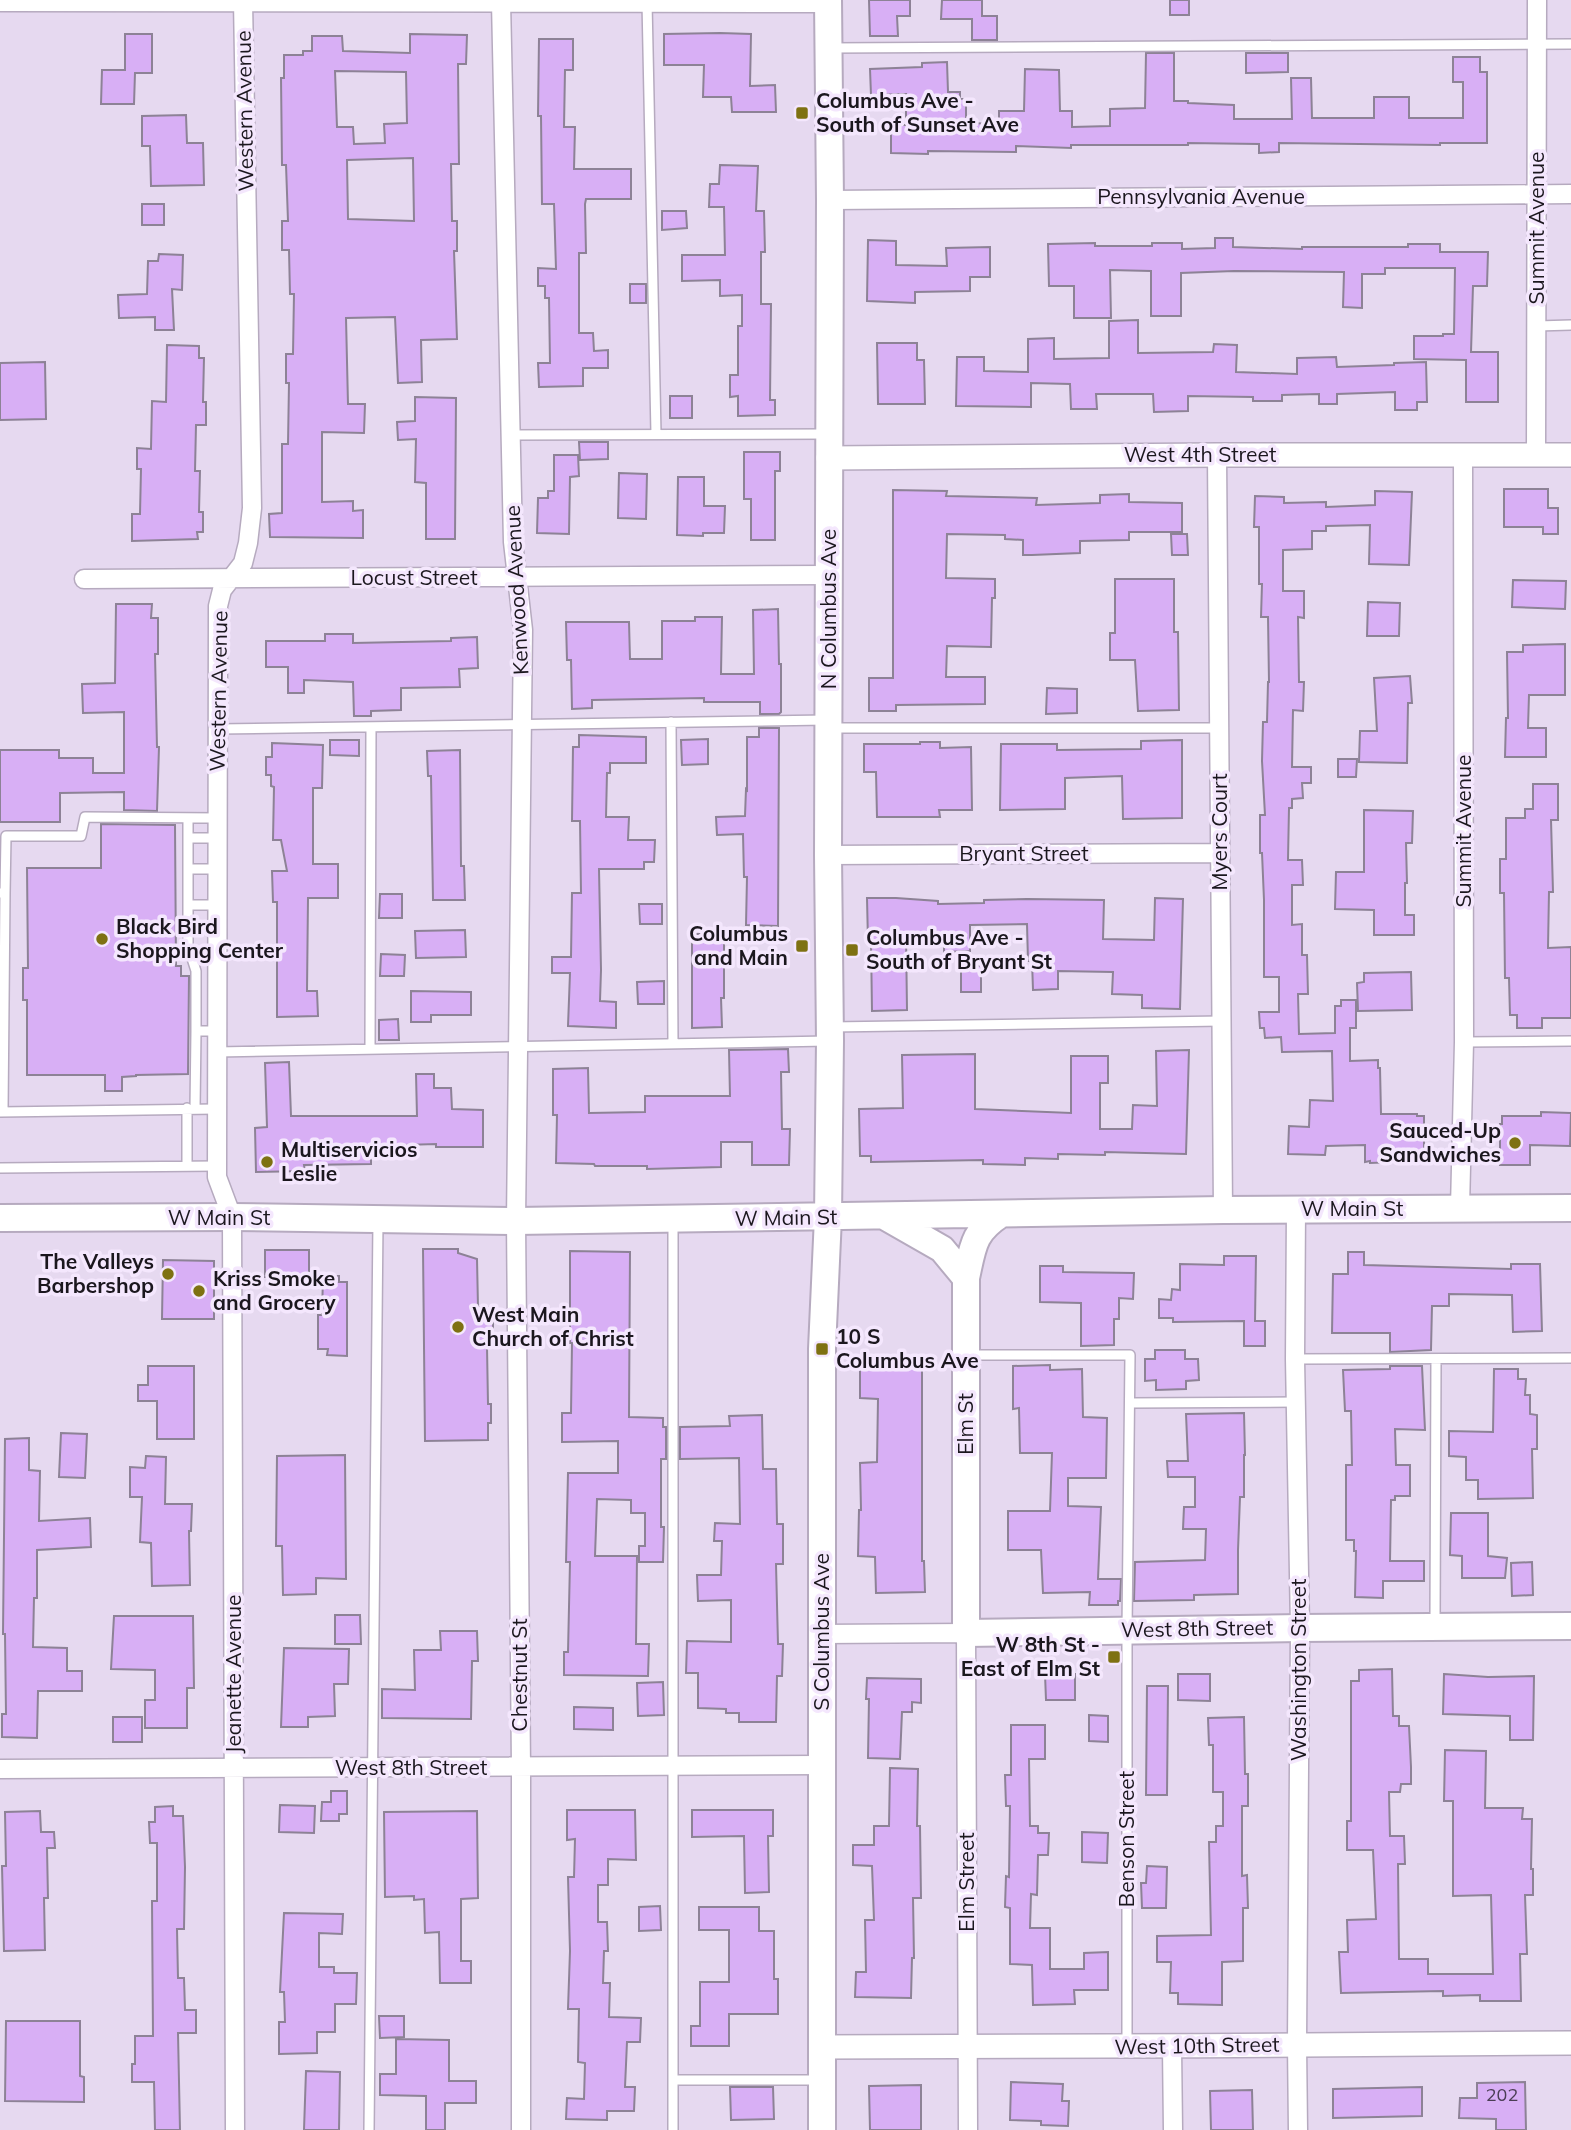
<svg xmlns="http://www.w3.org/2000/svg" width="1571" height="2130" font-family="Mulish,sans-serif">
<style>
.building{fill:#d8aff5;stroke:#8d8296;stroke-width:2;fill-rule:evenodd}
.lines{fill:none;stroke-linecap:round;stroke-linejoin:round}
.service-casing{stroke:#b6aabf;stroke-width:12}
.minor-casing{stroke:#b6aabf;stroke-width:21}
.tertiary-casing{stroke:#b6aabf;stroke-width:26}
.secondary-casing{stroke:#b6aabf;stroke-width:30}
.service{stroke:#fff;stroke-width:9}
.minor{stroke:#fff;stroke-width:18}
.tertiary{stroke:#fff;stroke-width:23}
.secondary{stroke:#fff;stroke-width:26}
.poi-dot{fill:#7e7112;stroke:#f4e7fd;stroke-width:2.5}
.labels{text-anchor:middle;stroke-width:7;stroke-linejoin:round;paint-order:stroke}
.number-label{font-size:18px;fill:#4a3d54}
.poi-label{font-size:21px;font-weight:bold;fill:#1b171e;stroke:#f4e7fd;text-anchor:start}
.street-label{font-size:21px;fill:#1b171e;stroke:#f4e7fd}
</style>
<rect width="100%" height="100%" fill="#e6d9f0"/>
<!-- building -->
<path class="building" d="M869 0H910V16H897L898 36H870Z
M942 0H982V16H997V40H972V19H941Z
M1170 0H1189V15H1170Z
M720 33 751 34 750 86 775 85 776 112H732L731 97H703L704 65H664V34Z
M125 34H152V73H135L134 104H101L102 70H125Z
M410 34 467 35 466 64H458L459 164H451L452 221H457V251H454L457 339 421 340 422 382 398 383 395 317 346 318 348 404H365L364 433 322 432V502L353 501V511L363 510V538L270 537 269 514 282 513V444H288L289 383H286V354H293L294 294H290L289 250H282V221H288L286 165H282L281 78H284V55H303V51H312V36H342L343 51 410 53ZM335 71 406 72 407 123 384 124 385 143 354 144 353 127H337ZM413 158 414 221 348 219 347 160Z
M539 39H573V70H565L564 127H575L574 169H631V199H586L585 204 586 253H579V333H593L594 351 608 350V368H583V386L539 387 538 363H550L549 298H545V286H538V268L556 269 554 204H542L541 116H538Z
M1146 53H1174V101H1188V103L1234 105V119H1292L1291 78H1311L1312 118H1374V97H1409V118H1463V82H1453V57H1480V72H1487V143H1440V145L1279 143V152L1259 153V144L1188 143V145H1071V148L1016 146V152L928 151V154L891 153V125H906V94L871 95 870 69 922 67V63L947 62 948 92H960V99H966V123L999 124V111H1024L1025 69 1059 70 1060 111H1072V127L1110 126V109L1145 108Z
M1246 53H1288V72L1246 73Z
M186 115 187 143H203L204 185 151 186 150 146H142V116Z
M720 165 758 166 756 211H764L765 252H761V304H771L770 400H775V415L738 416V396L730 397V375H738V326H742V295L720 296V280L682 281V255H725L724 207H709L710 184H719Z
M142 204H164V225H142Z
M662 211H686L687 228 662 230Z
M1215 238H1233V247L1302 249V247H1408V244H1440V252H1488L1487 286H1473L1471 352H1498V402H1466V360L1414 359V336H1443V334H1454L1455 268H1385V274H1362V308L1343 307 1344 272 1234 271 1181 273V316H1151V271L1110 270 1111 318H1074V286H1049L1048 244 1095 243V246H1152V243H1182V249L1215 248Z
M868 240 896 241V265L947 266 946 248 990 247V277H970V291L915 292V303L867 301Z
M159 254 183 255 182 290 172 289 174 330H155V317L119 318 118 295 147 294 148 261H158Z
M630 284H646V303H630Z
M1138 320V353L1213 352 1214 344 1237 345 1236 372 1297 374V358L1336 357 1337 367 1394 365V363L1426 362 1427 402H1417V410H1395V392L1337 394V404H1319V394L1282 395V401H1253V397L1188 396V411L1154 412 1153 394H1096L1097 409H1071L1070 384 1031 383V407L956 406 957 357H984V371L1028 372V339L1054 338V359L1109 358V321Z
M877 343H917V360H924L925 404H878Z
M167 345 199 346V358H204L203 402H206V425H196L195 471H200L199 512H203V532H197L198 539 132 541V514H140L141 469H137V448L151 449 152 401 166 402Z
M45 362 46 419 0 420V363Z
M670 396H692V418H670Z
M415 397 456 398 455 539H426V483L415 482 416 439 398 440 397 422 415 421Z
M579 442H608V459L580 460Z
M744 452H780V471H775V540H751V499H744Z
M554 455H578L579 476 570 477 569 534 537 533 538 498H548V491H554Z
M619 473 647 474 646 519 618 518Z
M678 477H704V506H725L724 533H703V536L677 535Z
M1504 489H1548V508H1558V534H1543V527H1504Z
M893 490 947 491 946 496 1037 498 1036 505 1100 503V495L1129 494V502L1182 503V532H1129V540L1080 541V553L1032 555H1023V540L1005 539V535L947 534 946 578 995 579V598H992L991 647 947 646 946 677H985V704L896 705V711H869V678H893Z
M1375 491 1412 492 1409 565 1369 564 1370 525 1326 526V531H1312V549L1283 550V591H1304V618L1298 617 1299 682H1304L1303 711 1293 710 1292 767H1311V783H1302L1303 798 1292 799V808H1289L1288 860H1302L1303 885H1292V925L1302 924V955H1307L1308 994H1298L1299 1034 1335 1033V1006H1341V1000H1356V1028H1350V1061L1378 1060V1068H1380L1381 1114H1417V1116H1424V1161L1370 1163V1161L1365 1162V1145L1326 1146 1325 1155 1288 1154 1289 1126 1309 1127 1310 1100 1333 1101 1332 1051 1282 1052 1281 1037 1265 1038 1264 1028H1260L1259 1012H1279V977H1264V900L1262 853H1260V815H1265L1262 761 1263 722H1267L1268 682H1269L1268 617H1261L1262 584H1259V527H1254L1255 496 1284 497V503L1326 502V507L1375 505Z
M1171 534H1187L1188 555H1172Z
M1115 579H1174V632H1178L1179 710 1138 711 1135 660H1110V633H1115Z
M1513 580 1566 581 1565 609 1512 607Z
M1368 602 1400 603 1399 636H1367Z
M116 604H152L151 618H158V654H155L157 747H159L157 811 124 810V792L60 793V822H0V750H59V758H93V773H124V712L83 713 82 684 115 683Z
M778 609 779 664H781V712L779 714H760V702H704V698L592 700V708L572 709 571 660H567L566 622H629L630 659H662V621H695V617H722L721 674H754L753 610Z
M325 634H353V643L451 641V638L477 637 478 668 459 669 460 687 401 688V710L371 711V716H354L353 682 304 680V693H288V667H266V641H325Z
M1565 644V695H1529L1528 728H1546V757H1505L1506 718H1508L1507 652H1523V645Z
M1410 676 1412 703H1408L1407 763 1359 762 1360 731H1377L1374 678Z
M1047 688 1077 689V713L1046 714Z
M759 728H779L778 926 746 925 747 877H744L743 834 717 835 716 817 745 816 746 789 747 790V737H759Z
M579 735 646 737V763H610V773H607L606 817H629L628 840H655L654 862H644V869H599L601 970 600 1001 616 1002V1028L568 1026 570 973H552V957H571L572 893H581L580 821H572L573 747H579Z
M708 739V764L682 765 681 740Z
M330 740H359V756L330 755Z
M1182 740V818L1123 819 1122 776 1065 778V809L1000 810 1001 744H1057V750L1141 749V741Z
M920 742H940V748L971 747 972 810H939L940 817H877L876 772H864V744H920Z
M272 743 323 745 322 788H313V864H338V898H308L307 991H317L318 1016 277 1017V902H273L272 871H287L281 840H273L274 787 271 786V775H266V757H272Z
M460 750 461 866H464L465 900H433L431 776H428L427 751Z
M1338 759H1357L1356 777H1338Z
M1533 784H1558V820H1551L1553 892H1549L1548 948 1571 947V1018H1542V1028H1517V1015H1510L1509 978H1505L1504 893H1500V859H1506V818H1525V809H1533Z
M1364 810 1413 811 1412 843H1406L1407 883H1405V915H1414V935H1374V910L1335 909 1336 872H1364Z
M101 824 175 825 176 966H181V976H189L188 1074 136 1075V1076L122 1077V1091H105V1075H27V1000H23V968H28L27 868H101Z
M380 894H402V918H379Z
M867 898H896L938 901V904L984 903V900L1027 899 1104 900 1103 939 1154 940 1155 898 1183 899 1180 1009 1142 1008V995L1112 994 1113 972 1058 971V989L1033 990 1032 961H1028L1027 924 970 925V951L944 952V937L906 935 907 1010 872 1011 871 942H868Z
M639 904H662V924H640Z
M465 930 466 957 416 958 415 931Z
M692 934H724V998H721L722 1027 692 1028Z
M381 954 405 955 404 976H380Z
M961 966H981V992H961Z
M1411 972 1412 1010 1358 1011 1357 983 1364 982V973Z
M664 981V1004H638L637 982Z
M411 991 471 992V1015H431V1022H411Z
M398 1019 399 1040H379V1020Z
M788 1049 789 1072H781L782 1129H790L789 1165H752V1142H721V1167L647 1169V1166H595L594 1164 556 1163 557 1115H553V1069L588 1068 589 1113 645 1112V1096H730L729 1050Z
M1189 1050 1186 1154 1105 1152V1155L1058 1154V1159L1025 1158V1165L983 1164V1160L871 1162V1156H860L859 1109 903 1108 902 1055 975 1054V1109L1071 1113V1056H1108V1083H1100V1129H1132L1133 1105 1157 1106 1156 1051Z
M289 1062 291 1116H417L416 1074H434V1088H451L452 1109 483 1110V1147H436V1144L371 1146V1164L304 1165 305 1171 256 1172 255 1128 267 1127 265 1063Z
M1541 1112 1571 1113 1570 1146 1530 1145V1165H1500V1124H1502V1116H1541Z
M423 1249H458V1253L477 1259 478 1307 493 1308V1347H487L488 1404H491V1423H488V1440L425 1441Z
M265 1250H309V1277H265Z
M570 1251 630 1252 629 1417 663 1418V1427H666V1459H661V1527H664L663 1562H639V1546H645V1513H631V1500L597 1499 595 1556H637L636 1644H649L648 1676 564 1675V1652H568L570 1562H566L568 1473H618V1441L562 1442V1413H571L572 1343H570Z
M1348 1252H1364V1265L1511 1269V1264H1540L1542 1331 1513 1332 1512 1295 1449 1294V1306H1432L1431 1350 1390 1352V1333H1332L1333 1274H1348Z
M1224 1256H1256L1255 1321H1265V1346H1244V1321L1173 1322V1318H1159V1299L1171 1300 1172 1289 1180 1290V1264L1224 1265Z
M163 1260 214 1261V1319H162Z
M1040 1266H1063V1272L1134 1273 1133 1299 1119 1298V1319H1114V1345L1081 1346V1303L1040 1302Z
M323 1276H339V1282H347V1356L327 1355 328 1349H318V1315H322Z
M1155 1350H1185V1359H1198L1199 1380 1186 1381V1389L1156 1390V1380L1145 1381V1359H1155Z
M860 1356 922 1357V1561H924L925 1592 876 1593 875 1557 858 1556 859 1510H861L860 1463 877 1462 878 1399 860 1398Z
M1050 1365V1370L1082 1369 1083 1417 1107 1418 1106 1478H1068V1506L1101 1507 1098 1579H1121L1120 1601H1118V1605H1089L1090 1592 1043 1593 1041 1550H1008V1511H1050L1052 1453H1020L1019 1408 1013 1409V1366Z
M148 1366H194V1439H157V1401H138V1385H148Z
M1390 1366H1422L1425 1430 1395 1429 1396 1465H1410V1496H1395V1500H1391L1390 1561H1424V1581H1383V1598L1355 1597 1356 1551H1354V1540H1346V1465H1352L1351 1411H1345L1343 1370 1390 1369Z
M1494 1369H1518V1379H1526L1525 1395H1530V1414L1537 1415V1449H1532L1533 1498 1478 1499V1480H1466V1457L1449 1456V1431L1493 1432Z
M1244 1413 1245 1455H1244V1497H1240L1238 1550V1594L1194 1595V1600L1134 1601 1135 1562 1205 1560 1206 1529H1183L1184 1507H1195V1477H1168L1167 1461H1188L1186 1414Z
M762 1415 763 1469H776L777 1524H783V1564H776L778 1644H783L782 1676H777L776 1722H739V1713H726V1709L698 1708V1673H686L687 1641 731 1642V1600L698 1601 697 1575H721L722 1541H714L715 1523 740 1524 739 1458 680 1459V1427L730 1426 729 1416Z
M61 1433 87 1434 85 1478 59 1477Z
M29 1438V1470L40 1471 39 1521 90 1518 91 1547 37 1550V1598H34L33 1647 67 1648V1671H82V1691H38L37 1738 2 1737V1714H6L5 1634H3L5 1439Z
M345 1455 346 1579 316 1578V1594L283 1595 282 1546H276L277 1456Z
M146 1456 166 1457 165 1504H192L191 1531H189L190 1585 152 1586 151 1543 140 1542 142 1497H130V1467L145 1468Z
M1451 1513H1488V1556L1507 1558 1505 1578H1462V1556L1450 1555Z
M1532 1562 1533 1595 1512 1596 1511 1563Z
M335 1615H360L361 1644H335Z
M114 1616H193L194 1688H187V1728H145V1700H155V1670L111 1669Z
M440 1631H477L478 1661H472L471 1719 382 1718V1689L415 1690 414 1650H441Z
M284 1648 349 1649 348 1684H334L335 1716 308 1717V1727H281Z
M1392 1669 1393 1716H1399V1726H1409L1411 1767V1784H1401L1400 1792H1389L1390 1836H1404L1405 1864H1398L1399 1959H1428V1974H1493L1491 1895 1453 1896V1801H1444L1445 1750 1486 1751 1485 1808H1523L1522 1819H1532L1531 1869H1533V1895H1525L1527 1954H1520L1521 2001H1480V1995L1443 1996V1991L1341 1993 1339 1952H1348L1347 1920 1376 1919 1373 1850H1347V1821H1351V1681H1359V1670Z
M1045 1674H1075V1700H1046Z
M1178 1674H1210V1701L1178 1700Z
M1444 1674 1488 1677 1534 1676 1533 1740H1510V1716L1443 1714Z
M867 1678 921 1679V1703L912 1702V1712H902L900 1759 868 1758 869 1699H866Z
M663 1682 664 1715 638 1716 637 1683Z
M1147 1686H1168L1167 1795H1146Z
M574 1707 613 1708V1730L574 1729Z
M1089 1715 1108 1716V1742L1089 1741Z
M113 1717H142V1742H113Z
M1244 1717 1245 1774H1248V1806H1242V1876L1247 1875 1248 1908H1243V1961L1222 1962V2005L1178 2004V1993H1170L1171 1962H1157V1936L1211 1935 1209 1842H1216V1826H1223V1792H1213V1745H1209L1208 1718Z
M1011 1725H1045V1759H1029L1030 1826H1038V1833H1049L1048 1855H1038L1037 1895 1031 1894 1030 1928H1050V1969H1084V1953L1108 1952V1990H1074L1075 2004 1033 2005 1032 1965 1010 1964V1908L1005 1907 1006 1876 1009 1877 1010 1806H1006L1005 1775H1011Z
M890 1768 918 1769 917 1826H920L921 1898H913L914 1958H912L911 1998 855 1997 856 1972H866L865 1920H874L872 1866 853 1865V1845H874V1826H889Z
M331 1791H347V1814H339V1821H321L322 1802H331Z
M280 1805 315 1806 314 1833 279 1832Z
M173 1806V1816H183L185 1867 184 1929H177L178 1978H184L185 2010H196V2033H178L180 2130H155L154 2082H132V2064H135V2036H153L152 1901H157V1843H150L149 1822H155V1807Z
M567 1810H635L636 1860 608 1859V1885H598V1922H607L608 1951H604L603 1983H610L609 2017 641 2018 640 2042H627L625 2087H635L634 2111H607V2120L566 2119 567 2098 584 2099 585 2063 578 2062 579 2009H568L570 1951 568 1877H574L575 1839 567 1840Z
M692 1810H773V1836H768L769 1892 745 1893 744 1836 692 1837Z
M40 1811 41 1832H54L55 1848H47L48 1898H44L45 1950 4 1951 2 1866H6L5 1812Z
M477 1811 478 1898 461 1899V1961H471V1983H440L439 1932 425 1933 424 1899 414 1900V1896L385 1897 384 1812Z
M1082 1832 1108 1833 1107 1863 1082 1862Z
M1147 1866 1167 1867 1166 1908H1142L1141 1883H1146Z
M660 1906 661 1930 639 1931V1907Z
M699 1907H759V1931H774V1979H778V2014H729V2046H691V2026H700V1982H729V1930H699Z
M284 1913 343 1914 342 1934 319 1933V1967H334V1973H357L356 2004H335V2032H317V2053L279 2054V2022H285L284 1992H280Z
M379 2016H404V2037L380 2038Z
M6 2021H80V2076L84 2077V2102L5 2101Z
M396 2039 449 2040V2081H476V2103H445V2130H426V2096L380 2095V2074H396Z
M306 2071 340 2072 339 2130H304Z
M1011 2082 1063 2084 1062 2101H1069L1068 2126 1041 2125V2121L1010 2120Z
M1525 2082 1526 2130H1496V2119L1459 2118 1460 2098H1477V2083Z
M921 2085V2130H870L869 2086Z
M730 2087H773L774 2119 731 2120Z
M1422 2087V2116L1333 2118V2089Z
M1252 2090 1253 2130H1211L1210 2091Z"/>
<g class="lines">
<!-- service casing -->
<g class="service-casing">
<path id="service" d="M647 2 656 434
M831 48 1571 44
M1537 326 1571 325
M510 435 827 434
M671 722 673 1044
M830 728H1220
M218 729 827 720
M188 818V946L196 971V1031H217
M189 838H217
M189 869H217
M0 893H5L6 836H81L85 817 218 818
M189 905H217
M831 1027 1222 1021
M1464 1042 1571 1041
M370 1049 371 727
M217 1052 828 1041
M195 1109 196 1031
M0 1112 216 1109
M3 1112 5 893
M187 1166V1108
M0 1168 217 1166
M673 1222V2130
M970 1355H1130L1127 1630V2045
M1295 1359 1571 1358
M1130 1403 1296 1402
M1435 1623 1436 1359
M673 2080H818
M369 2130 378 1221"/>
</g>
<!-- minor casing -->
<g class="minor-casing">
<path id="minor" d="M0 2 828 3
M501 2 513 542 523 630 516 1221 521 1768V2130
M830 200 1571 194
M1217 455 1223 1210
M1536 455 1537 0
M84 579 829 575
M828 855 1220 853
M1460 1208 1464 1042 1463 455
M1296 1209 1295 1359 1300 1628 1297 2044 1298 2130
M822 1634 966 1633 968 2130
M0 1769 822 1765
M1172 2047 1173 2130
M235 2130 232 1217 217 1177 218 606 222 590 243 563 248 543 252 508 243 1"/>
</g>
<!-- tertiary casing -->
<g class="tertiary-casing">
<path id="tertiary" d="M828 458 1217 455H1571
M823 2047C1072 2048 1322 2044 1571 2043"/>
</g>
<!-- secondary casing -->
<g class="secondary-casing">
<path id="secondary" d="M886 1217 942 1249 966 1278V1633L1300 1628 1571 1626
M0 1218 232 1217 516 1221 1223 1210 1571 1208
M966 1278C973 1246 973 1232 1001 1214
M822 2130V1349L828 1217 830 1041 828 855 830 200 828 0"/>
</g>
<!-- service -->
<use href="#service" class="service"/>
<!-- minor -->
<use href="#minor" class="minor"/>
<!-- tertiary -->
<use href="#tertiary" class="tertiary"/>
<!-- secondary -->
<use href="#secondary" class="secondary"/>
</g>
<!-- markers -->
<g class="poi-dot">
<rect x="795" y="106" width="14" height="14" rx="3.5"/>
<circle cx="102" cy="939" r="7"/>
<rect x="795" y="939" width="14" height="14" rx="3.5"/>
<rect x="845" y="943" width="14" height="14" rx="3.5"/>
<circle cx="1515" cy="1143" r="7"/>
<circle cx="267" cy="1162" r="7"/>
<circle cx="168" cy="1274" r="7"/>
<circle cx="199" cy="1291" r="7"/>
<circle cx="458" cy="1327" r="7"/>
<rect x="815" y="1342" width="14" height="14" rx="3.5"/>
<rect x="1107" y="1650" width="14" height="14" rx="3.5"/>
</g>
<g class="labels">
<!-- number labels -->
<g class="number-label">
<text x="1502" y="2101">202</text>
</g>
<!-- poi labels -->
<g class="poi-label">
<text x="816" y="108">Columbus Ave -<tspan x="816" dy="24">South of Sunset Ave</tspan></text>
<text x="116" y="934">Black Bird<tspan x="116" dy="24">Shopping Center</tspan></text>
<text x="788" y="941" text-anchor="end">Columbus<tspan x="788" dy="24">and Main</tspan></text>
<text x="866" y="945">Columbus Ave -<tspan x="866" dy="24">South of Bryant St</tspan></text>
<text x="1501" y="1138" text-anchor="end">Sauced-Up<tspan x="1501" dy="24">Sandwiches</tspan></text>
<text x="281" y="1157">Multiservicios<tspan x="281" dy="24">Leslie</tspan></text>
<text x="154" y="1269" text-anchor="end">The Valleys<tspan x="154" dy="24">Barbershop</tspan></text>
<text x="213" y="1286">Kriss Smoke<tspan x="213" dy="24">and Grocery</tspan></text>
<text x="472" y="1322">West Main<tspan x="472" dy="24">Church of Christ</tspan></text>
<text x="836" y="1344">10 S<tspan x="836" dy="24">Columbus Ave</tspan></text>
<text x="1100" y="1652" text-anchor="end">W 8th St -<tspan x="1100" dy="24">East of Elm St</tspan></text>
</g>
<!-- street labels -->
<g class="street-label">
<text transform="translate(245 111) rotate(-91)" y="7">Western Avenue</text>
<text x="1201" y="204">Pennsylvania Avenue</text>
<text transform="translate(1537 228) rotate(-90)" y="7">Summit Avenue</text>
<text x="1200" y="462">West 4th Street</text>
<text x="414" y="585">Locust Street</text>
<text transform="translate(517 590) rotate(-93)" y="7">Kenwood Avenue</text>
<text transform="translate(829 609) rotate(-90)" y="7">N Columbus Ave</text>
<text transform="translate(219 691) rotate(-89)" y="7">Western Avenue</text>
<text transform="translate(1464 831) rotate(-90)" y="7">Summit Avenue</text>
<text transform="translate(1220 832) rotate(-90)" y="7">Myers Court</text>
<text x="1024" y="861">Bryant Street</text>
<text x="1352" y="1216">W Main St</text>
<text x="219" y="1225">W Main St</text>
<text transform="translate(786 1218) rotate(-1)" y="7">W Main St</text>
<text transform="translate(966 1424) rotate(-90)" y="7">Elm St</text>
<text transform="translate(1197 1629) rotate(-1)" y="7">West 8th Street</text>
<text transform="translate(822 1632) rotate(-90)" y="7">S Columbus Ave</text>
<text transform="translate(1299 1670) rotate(-90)" y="7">Washington Street</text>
<text transform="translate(234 1674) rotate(-90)" y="7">Jeanette Avenue</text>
<text transform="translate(520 1675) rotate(-90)" y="7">Chestnut St</text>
<text x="411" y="1775">West 8th Street</text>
<text transform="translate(1127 1839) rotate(-90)" y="7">Benson Street</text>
<text transform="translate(967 1882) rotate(-90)" y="7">Elm Street</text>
<text transform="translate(1197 2046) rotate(-1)" y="7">West 10th Street</text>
</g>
</g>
</svg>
